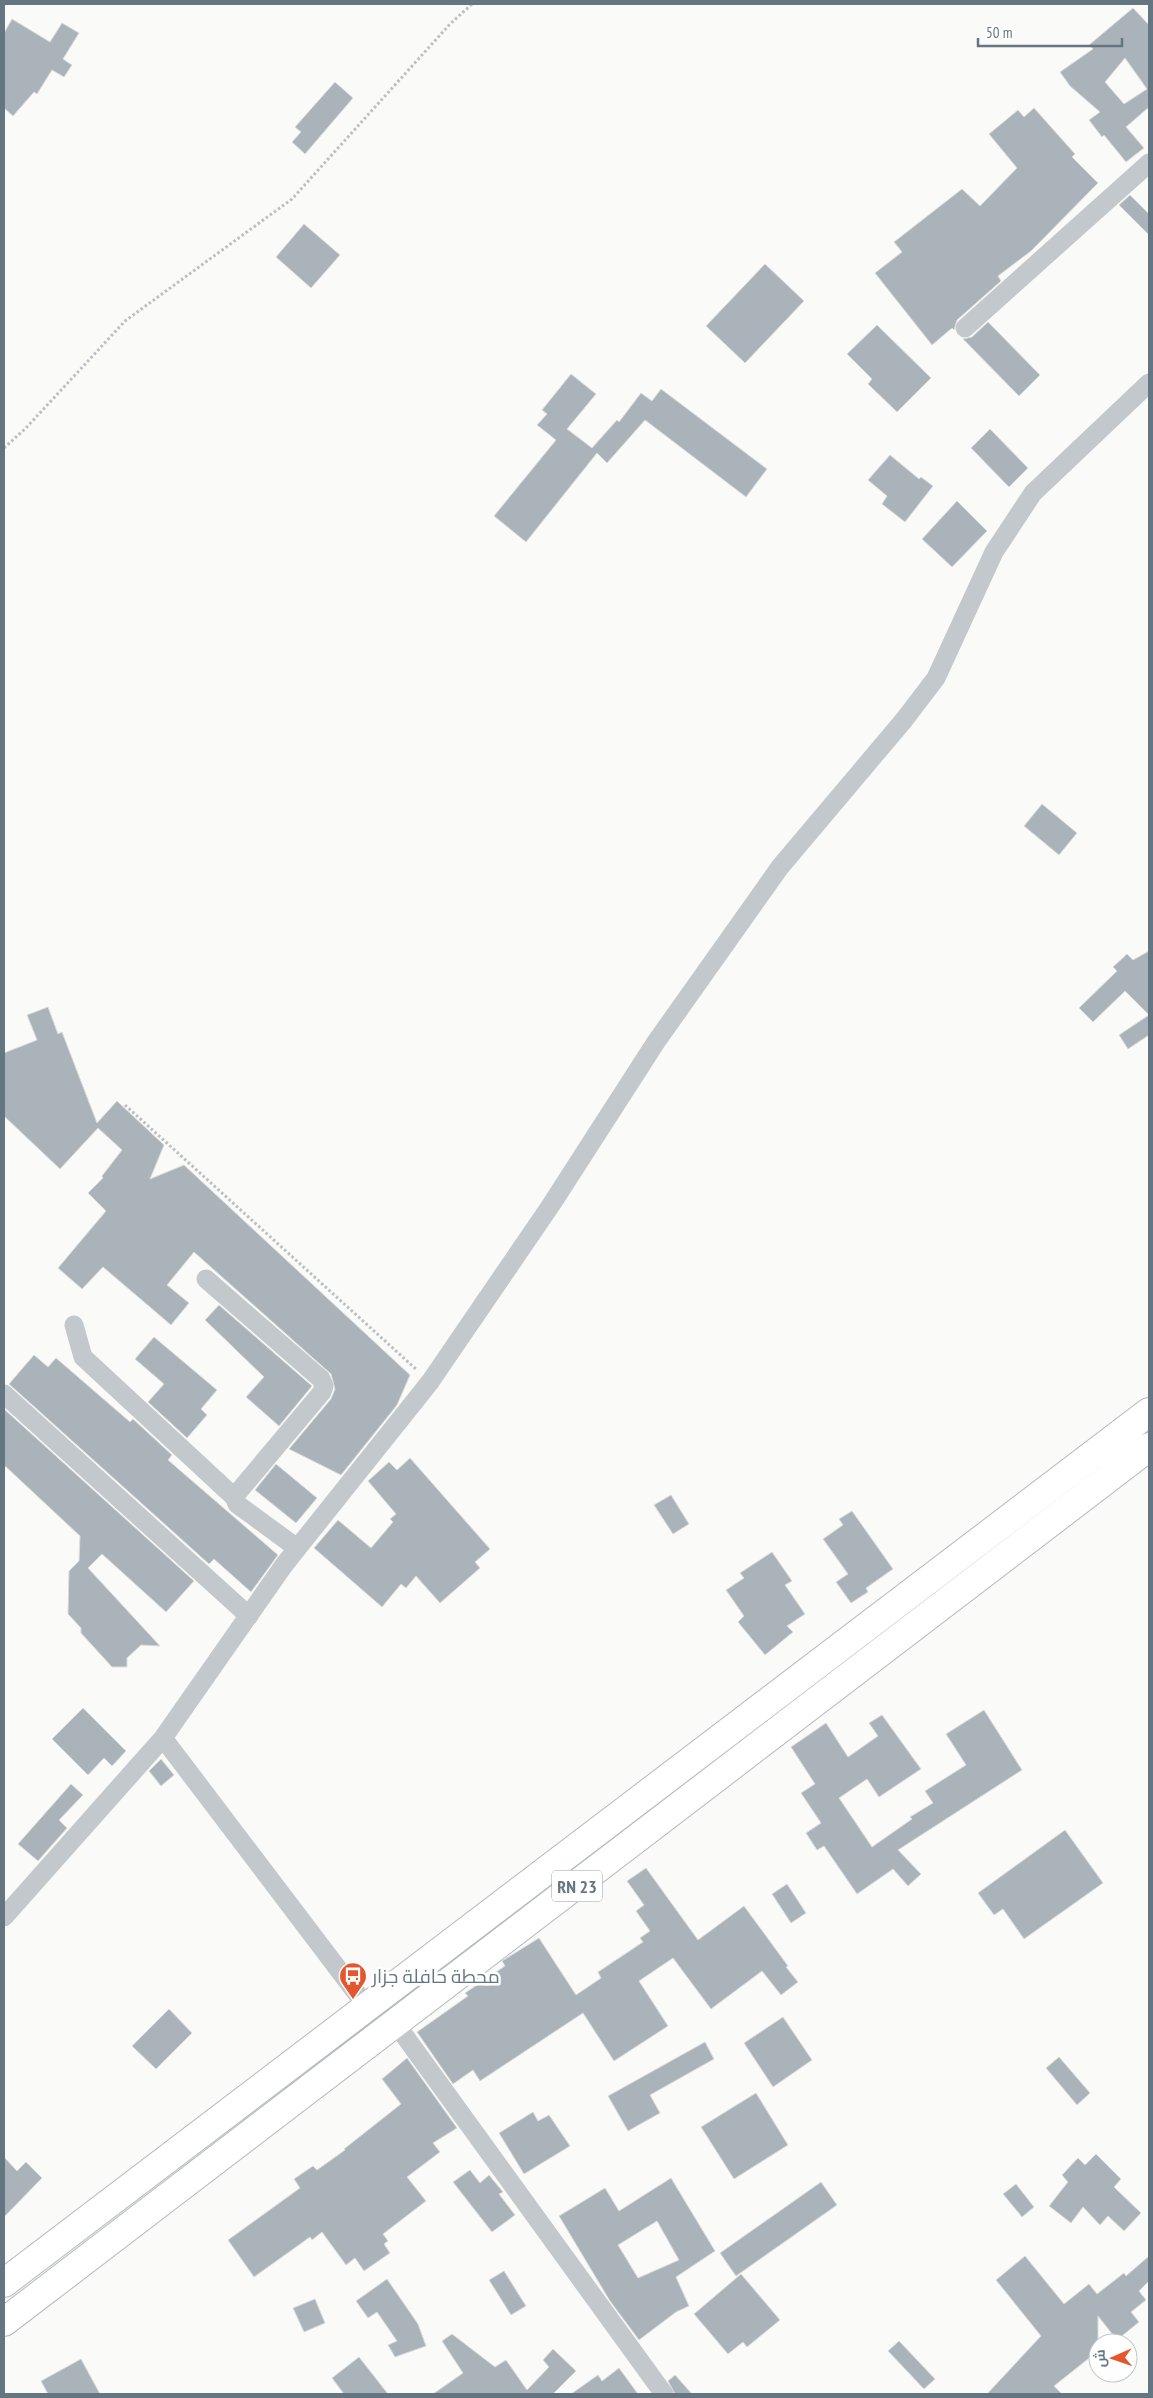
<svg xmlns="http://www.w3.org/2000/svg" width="1153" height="2398" font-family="'PT Sans Narrow',Cairo,sans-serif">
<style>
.building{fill:#aab3b9;stroke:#dcdcda;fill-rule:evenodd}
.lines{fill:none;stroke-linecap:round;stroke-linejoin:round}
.trunk-casing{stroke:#b4b9bd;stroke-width:30}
.path{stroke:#bbbfc2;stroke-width:3;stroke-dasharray:2.5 2.5;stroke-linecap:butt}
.minor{stroke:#c3c8cc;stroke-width:19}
.trunk{stroke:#fff;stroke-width:28}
.labels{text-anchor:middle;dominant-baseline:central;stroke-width:5;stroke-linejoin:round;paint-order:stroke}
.shield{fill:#fff;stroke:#939fa8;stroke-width:1}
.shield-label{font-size:18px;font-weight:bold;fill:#657683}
.poi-label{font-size:19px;fill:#657683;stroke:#fff;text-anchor:start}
</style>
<rect width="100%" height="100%" fill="#fafaf8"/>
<path class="building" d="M1133 8 1149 25V107L1126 127 1144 148 1126 162 1104 135 1102 137 1089 120 1100 112 1070 86 1060 72 1093 49 1089 45ZM1125 58 1147 89 1124 104 1105 82Z
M12 19 50 42 62 23 79 33 63 59 72 65 64 77 52 70 37 94 34 92 13 116 4 108V33Z
M335 82 353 98 305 154 292 142 301 132 295 127Z
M1034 108 1075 154 1072 157 1098 183 1031 251 998 276 1001 281 957 320 954 330 952 328 932 345 875 273 902 252 894 242 962 189 980 206 1017 168 989 134 1018 110 1024 117Z
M1130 195 1149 214V235L1119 205Z
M304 224 340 255 311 288 276 257Z
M765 264 804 301 745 363 706 326Z
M988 322 1040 375 1019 396 963 339 972 337Z
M877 325 931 378 897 412 868 384 872 379 847 354Z
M571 374 596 394 567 429 592 448 617 420 619 422 641 393 652 401 661 389 767 469 746 497 645 420 607 463 597 453 526 542 494 516 556 440 537 425 547 414 542 410Z
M990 429 1028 468 1009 487 971 448Z
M890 455 919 479 921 477 933 486 905 522 882 504 887 496 868 480Z
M957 501 987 531 952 567 922 539Z
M1042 804 1077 833 1059 855 1024 826Z
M1149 951V1015L1125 991 1093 1022 1079 1008 1117 971 1113 967 1127 954 1133 960Z
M48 1007 58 1034 62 1032 97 1123 117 1101 164 1145 150 1179 184 1165 410 1375 397 1405 341 1475 289 1449 331 1399 335 1389 331 1374 194 1252 167 1285 189 1303 171 1325 103 1267 82 1289 58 1268 106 1211 88 1193 103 1178 102 1176 122 1150 98 1128 60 1169 4 1116V1053L37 1040 27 1015Z
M1149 1015V1035L1128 1049 1119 1035Z
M219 1305 312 1386 279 1426 246 1397 264 1377 205 1320Z
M154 1337 217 1390 201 1409 207 1415 187 1438 148 1402 164 1384 135 1359Z
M34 1355 48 1367 56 1358 130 1422 133 1419 172 1455 168 1460 278 1555 251 1592 214 1559 209 1564 9 1384Z
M4 1409 194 1581 166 1612 102 1554 88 1568 160 1646 141 1645 127 1658V1667H112L81 1633V1628L68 1614 69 1571 79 1561 80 1536 4 1465Z
M410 1458 490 1549 475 1562 480 1568 440 1603 416 1576 406 1588 401 1584 382 1607 314 1548 338 1520 371 1548 393 1522 390 1519 396 1514 368 1481 389 1462 397 1470Z
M276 1464 317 1498 296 1523 255 1490Z
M671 1495 689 1524 673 1534 654 1505Z
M852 1511 893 1569 866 1588 868 1592 851 1603 836 1582 848 1574 823 1539 843 1525 839 1519Z
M772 1552 792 1581 785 1585 805 1614 787 1626 793 1632 765 1655 738 1622 744 1616 726 1590 744 1578 740 1573Z
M83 1708 126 1751 112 1766 104 1758 88 1775 52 1739Z
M984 1710 1022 1770 898 1850 921 1874 908 1886 893 1869 857 1894 824 1846 817 1850 806 1833 821 1823 801 1793 815 1784 791 1747 826 1723 848 1757 878 1736 869 1723 882 1715 921 1769 879 1797 867 1779 839 1798 872 1847 912 1819 910 1817 933 1803 925 1791 966 1765 946 1734Z
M161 1759 174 1775 161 1786 149 1771Z
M71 1784 83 1795 59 1820 67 1828 38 1861 18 1844Z
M1065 1830 1103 1883 1024 1939 1003 1909 994 1915 978 1893Z
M646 1868 698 1940 744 1906 788 1966 786 1967 798 1982 781 1995 762 1971 711 2009 673 1958 639 1981 668 2026 614 2061 583 2013 480 2081 473 2070 453 2084 417 2032 468 1996 465 1993 505 1966 502 1961 539 1938 576 1995 601 1978 598 1972 643 1942 640 1938 650 1931 636 1911 644 1905 627 1881Z
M787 1884 806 1913 791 1923 772 1894Z
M169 2009 192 2033 156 2069 132 2046Z
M783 2017 812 2060 773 2087 744 2043Z
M705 2042 714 2059 650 2095 660 2113 628 2131 608 2096Z
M1059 2057 1090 2093 1077 2105 1046 2068Z
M407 2058 457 2128 433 2143 440 2152 407 2177 426 2201 383 2234 388 2241 384 2244 390 2253 364 2271 355 2258 346 2265 322 2232 312 2240 310 2237 254 2277 228 2240 300 2188 294 2179 313 2166 317 2170 345 2150 344 2149 401 2104 382 2079Z
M756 2093 788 2145 734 2179 701 2127Z
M533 2112 538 2121 549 2115 570 2146 524 2174 499 2133Z
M1096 2154 1121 2179 1114 2187 1141 2213 1124 2231 1108 2216 1100 2225 1083 2207 1071 2223 1049 2206 1068 2182 1062 2175 1078 2158 1085 2165Z
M4 2157 17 2171 26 2162 42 2178 4 2217Z
M470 2170 480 2183 489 2175 503 2192 499 2194 515 2215 492 2232 453 2182Z
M671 2178 715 2251 676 2277 689 2306 676 2312 639 2340 610 2301 559 2216 605 2188 619 2211ZM657 2221 679 2260 638 2278 618 2245Z
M821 2182 837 2205 736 2276 720 2253Z
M1016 2184 1034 2207 1022 2217 1003 2194Z
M1025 2256 1064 2304 1089 2284 1097 2294 1124 2273 1126 2276 1149 2256V2281L1139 2291 1146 2300 1131 2312 1139 2322 1117 2340 1098 2316V2351L1054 2386 1062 2394H987L1041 2336 996 2280Z
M504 2271 526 2306 511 2315 489 2280Z
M741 2274 780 2320 747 2347 743 2342 728 2354 694 2314Z
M387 2279 418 2324 426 2346 395 2357 388 2345 397 2341 377 2312 368 2318 356 2301Z
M315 2299 325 2323 304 2332 293 2308Z
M452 2334 495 2367 506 2360 527 2390 549 2367 543 2360 553 2349 576 2371 553 2394H433L463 2373 442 2341Z
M899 2341 935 2379 924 2389 888 2351Z
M359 2357 388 2394H344L332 2378Z
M81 2359 100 2394H48L41 2381Z
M619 2368 638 2394H571L598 2375 602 2381Z
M675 2375 692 2394H675L668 2381Z"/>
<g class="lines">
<g class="trunk-casing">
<path id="trunk" d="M4 2283 1149 1412
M4 2322 1149 1447"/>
</g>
<path class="path" d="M4 448 26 428 125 321 292 199 450 24 472 4
M125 1105 417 1370"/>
<path class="minor" d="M965 328 1149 163
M206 1279 321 1379 324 1386 322 1392 234 1497 237 1504 297 1548
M74 1325 83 1357 234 1497
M4 1394 249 1616
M163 1738 367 2007
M4 1917 163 1738 284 1565 430 1382 551 1205 656 1042 780 867 904 720 936 678 994 552 1033 493 1149 383
M396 2024 664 2394"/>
<use href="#trunk" class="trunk"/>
</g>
<defs>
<g id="bus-pin" transform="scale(1.4375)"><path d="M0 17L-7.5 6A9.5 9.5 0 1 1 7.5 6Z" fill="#e4572e" stroke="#fff"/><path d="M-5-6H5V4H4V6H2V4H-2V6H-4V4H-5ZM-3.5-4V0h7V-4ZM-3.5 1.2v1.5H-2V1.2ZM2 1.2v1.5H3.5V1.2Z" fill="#fff"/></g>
</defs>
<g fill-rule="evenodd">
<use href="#bus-pin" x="353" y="1976"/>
</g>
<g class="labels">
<rect class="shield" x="552" y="1870.5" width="50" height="31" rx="4"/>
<g class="shield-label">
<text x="577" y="1886">RN 23</text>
</g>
<g class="poi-label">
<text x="372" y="1976">محطة حافلة جزار</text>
</g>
</g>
<rect width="1153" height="2398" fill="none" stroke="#657683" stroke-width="10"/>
<g transform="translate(1113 2358) rotate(268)"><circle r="24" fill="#ffffff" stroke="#c1c8cd"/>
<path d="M0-4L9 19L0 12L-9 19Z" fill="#e4572e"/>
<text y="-8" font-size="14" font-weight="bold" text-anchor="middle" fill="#657683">ش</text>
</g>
<path d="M978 38v8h144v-8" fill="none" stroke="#657683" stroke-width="2.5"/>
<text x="986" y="38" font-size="15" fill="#657683" stroke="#ffffff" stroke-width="4" paint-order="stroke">50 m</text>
</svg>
